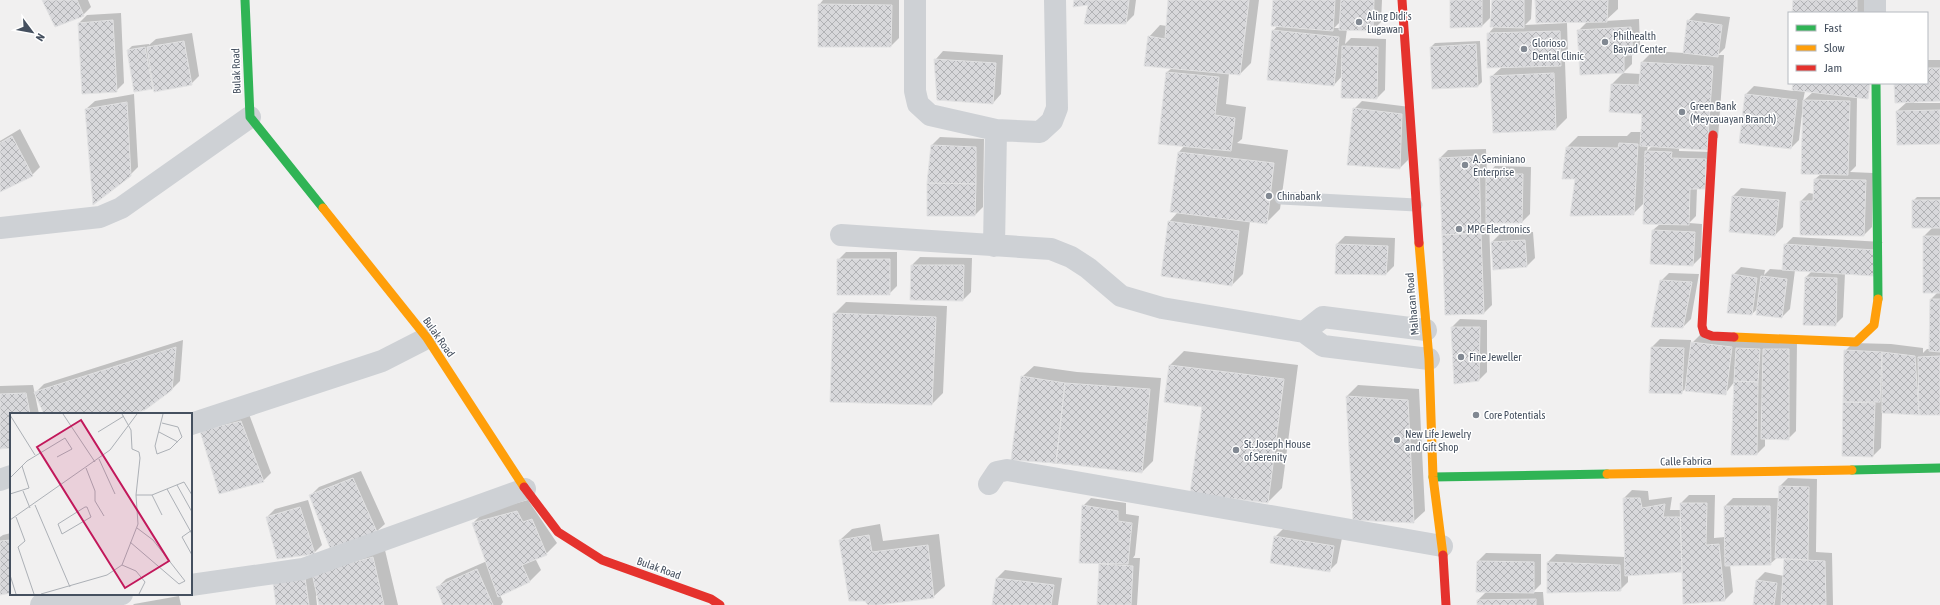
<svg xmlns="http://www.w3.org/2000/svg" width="1940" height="605" font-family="'Asap Condensed',sans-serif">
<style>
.shadow{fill:#0003;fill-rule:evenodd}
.building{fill:url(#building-cross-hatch);stroke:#e2e2e3}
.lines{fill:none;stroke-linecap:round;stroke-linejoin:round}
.lane{stroke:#ced1d5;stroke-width:13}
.street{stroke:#ced1d5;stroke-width:22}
.fast{stroke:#30b455;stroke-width:9}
.slow{stroke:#ff9f0a;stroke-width:9}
.jam{stroke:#e5322d;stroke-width:9}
.poi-dot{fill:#818892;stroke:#fff;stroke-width:1.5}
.labels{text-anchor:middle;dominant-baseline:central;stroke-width:3;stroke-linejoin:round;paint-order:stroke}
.poi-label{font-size:11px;fill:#45505f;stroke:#fff;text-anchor:start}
.street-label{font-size:11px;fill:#45505f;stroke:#fff}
.inset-road{fill:none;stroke:#acb0b6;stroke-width:1}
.view{fill:#c2185b;fill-opacity:0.15;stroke:#c2185b;stroke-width:2}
.inset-edge{fill:none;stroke:#45505f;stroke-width:2}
</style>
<defs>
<pattern id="building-cross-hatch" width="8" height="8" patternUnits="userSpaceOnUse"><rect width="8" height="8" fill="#d8d8db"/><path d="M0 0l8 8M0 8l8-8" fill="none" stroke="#b1b2b5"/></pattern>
</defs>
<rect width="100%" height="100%" fill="#f1f0f0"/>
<path class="shadow" d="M43 0H88L91 7 83 15Z
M823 0H899V38L891 46 819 5Z
M1075 0H1136L1134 15 1126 23 1090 4Z
M1169 0H1259L1251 63 1240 74 1229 73 1226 104 1246 107 1242 139 1237 143 1288 150 1280 209 1266 223 1250 221 1243 274 1232 285 1169 222 1178 212 1171 211 1179 152 1185 145 1167 72 1172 68 1149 37 1160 25 1167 26Z
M1274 0H1382L1381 22 1373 30 1347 29 1345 44 1351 38 1386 39 1385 90 1377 98 1342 76 1334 85 1273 31 1278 25ZM1340 22V28H1334Z
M1451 0H1490V18L1482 26Z
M1493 0H1532L1531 19 1525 25 1567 23 1568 57 1563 62H1565L1567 118 1556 129 1491 77 1502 67 1488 34 1495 26Z
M1536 0H1618V9L1605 21 1639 19 1640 46 1632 54V64L1624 72 1581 74 1578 31 1588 21Z
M1794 0H1865V13H1793Z
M121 13 124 83 116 91 79 23 87 15Z
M1696 13 1730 17 1725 48 1718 55H1724L1718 138 1679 148V151L1713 152 1697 188 1696 216 1689 223 1702 224 1701 257 1693 265 1653 230 1660 224 1645 202 1633 214 1576 179 1567 147 1578 136H1627L1631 132H1642L1644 114 1612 84 1623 73 1641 74 1642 62 1653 51 1684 53 1688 21ZM1648 145 1652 146 1647 151Z
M192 33 199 76 191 84 154 86 152 88 128 50 132 46 149 44V45L156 39Z
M1480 41 1482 82 1478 86 1431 47 1435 43Z
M943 51 1003 55 1001 94 993 103 936 59Z
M1927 60H1940V100L1914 101V103H1940V143L1897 111 1907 102 1895 83H1927Z
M1794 83 1857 97 1856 166 1850 172 1873 173 1872 227 1864 235 1801 201 1809 193 1814 194 1815 179 1821 174 1804 113H1802L1799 140 1791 148 1746 94 1754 86 1793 91ZM1805 91 1813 92 1803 101Z
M134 94 138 167 130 175 86 109 95 101Z
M1362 101 1410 107 1408 160 1400 168 1354 109Z
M20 129 40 167 32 175 0 191V141Z
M940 137 984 139 983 207 975 215H928L932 145Z
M1486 149 1487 175 1495 166 1531 167 1530 214 1522 222H1489L1492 305 1484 313 1440 158 1448 150Z
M1741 188 1786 192 1783 227 1775 235 1733 196Z
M1917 197H1940V414L1882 412 1881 448 1873 456 1843 455 1845 351 1853 343 1891 344 1923 348V353L1927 349H1930L1931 299 1938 292H1924V236L1933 227 1913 201Z
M1533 232 1535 258 1527 266 1492 242 1500 234Z
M1345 236 1395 238 1394 266 1386 274 1337 244Z
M1793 237 1883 242 1845 273 1843 317 1835 325 1806 277 1812 271 1795 270 1790 309 1782 317 1758 308 1752 314 1733 275 1741 267 1765 270 1764 275 1770 269 1783 270 1785 245Z
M846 252H897V286L889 294 838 260Z
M920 257 972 258 971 292 963 300 911 299 912 265Z
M1669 273 1699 274 1691 319 1683 327 1661 281Z
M846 302 947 306 943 393 932 404 834 314Z
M1460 319 1487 320V372L1479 380 1452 327Z
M1700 335 1797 341 1796 431 1788 439 1765 438V446L1757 454 1735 381 1725 394 1685 389 1681 393 1652 347 1660 339 1691 340V344Z
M183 340 180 381 172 389 127 414H45L36 392 44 384Z
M1184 351 1298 365 1282 488 1268 502 1203 406 1170 365Z
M1034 366 1077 372 1161 378 1153 461 1142 472 1012 459 1022 377Z
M33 385 39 414H11V447L0 448V386Z
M1358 385 1419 389 1425 511 1413 522 1347 396Z
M249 414 271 473 263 481 201 432Z
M361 471 385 524 377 531 311 495 319 487Z
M1788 478 1817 479 1816 552 1832 553 1833 605H1754L1757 580 1765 572 1784 576 1785 557H1778L1770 564 1730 565 1733 592 1725 600 1684 603 1683 571 1628 574V582L1620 590 1548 592V562L1556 554 1625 557 1624 498 1632 490 1648 491 1649 500 1672 497 1670 510H1681V503L1689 495H1715L1714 538 1725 537V506L1733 498H1779L1780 486Z
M1091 498 1126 503V514L1139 516 1135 555 1133 558H1140L1137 605H1097L1100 563 1083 506Z
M308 500 322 545 314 553 267 517 275 509Z
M528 500 557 543 546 554 535 558 541 570 530 581 500 595 503 602 501 605H444L438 587 446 579 487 561 473 523 484 512Z
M880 524 883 541 939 534 945 586 933 597 869 605 840 540 852 529Z
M1283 529 1342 538 1337 563 1329 571 1275 537Z
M11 533V592L0 586V537L3 535Z
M384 546 398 605H320L318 595 316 596 317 605H277L274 583Z
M1486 553 1541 554V584L1533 592H1543L1544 605H1478V600L1487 591 1478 561Z
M1005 570 1062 578 1058 605H993L997 578Z
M179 596 181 605H133L134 604Z"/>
<path class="building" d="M42 0H77L84 16 55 27Z
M1074 0H1129L1126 24H1084L1088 5 1073 7Z
M1168 0H1249L1240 75 1144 66 1148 36 1165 39Z
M1273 0H1335L1333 31 1271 26Z
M1341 0H1374L1373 31 1339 30Z
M1450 0H1482V27L1450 28Z
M1492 0H1524V28L1490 27Z
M1535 0H1608L1607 22 1536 23Z
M1793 0H1857V13H1792Z
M818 4 892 5 891 47H818Z
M113 20 117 92 82 94 78 23Z
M1687 20 1722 25 1718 57 1683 53Z
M1631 27 1633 55H1624V73L1580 75 1577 30Z
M1272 30 1339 37 1334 86 1267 80Z
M1560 31 1561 66 1487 68V33Z
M184 41 192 85 154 92 147 47Z
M1476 44 1478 87 1432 89 1430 47Z
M1342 46 1378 47 1377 99 1341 98Z
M145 47 153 89 134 92 127 50Z
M934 59 996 63 993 104 937 100Z
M1641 62 1713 66 1707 150 1640 146 1642 114 1609 112 1611 84 1639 85Z
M1927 68H1940V101L1895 103 1894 83H1927Z
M1166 72 1219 77 1215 115 1235 118 1231 151 1158 144Z
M1554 73 1556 130 1493 133 1490 76Z
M1793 83H1870L1868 99 1792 90Z
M1745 94 1797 100 1791 149 1739 143Z
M1803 100 1850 101 1848 175 1801 174Z
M127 102 131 176 93 205 85 109Z
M1353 108 1402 114 1400 169 1347 165Z
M1940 110V144L1897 145 1896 111Z
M12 136 33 176 0 192V143Z
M1619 143 1638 144 1634 215 1570 216 1575 179H1562L1566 147 1618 148Z
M931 145 976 147V184L927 183Z
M1645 151 1672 152 1671 158 1706 159 1705 189H1690L1689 225 1643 224Z
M1178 152 1274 163 1267 224 1170 212Z
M1479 156 1481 233 1442 235 1439 158Z
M1486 174H1523L1522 223H1486Z
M1814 179 1866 180 1864 236 1800 235V201H1813Z
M927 183 976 184 975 216H927Z
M1732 196 1779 200 1775 236 1729 232Z
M1912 200H1940V228H1912Z
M1168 221 1239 231 1232 286 1161 276Z
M1652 230 1695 232 1693 266 1650 264Z
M1481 233 1484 314 1445 315 1442 235Z
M1923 236H1940V293H1923Z
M1525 240 1527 267 1493 270 1491 242Z
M1336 244 1388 246 1386 275 1335 274Z
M1784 244 1875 250 1874 276 1782 270Z
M837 259H890V295H837Z
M911 265H964L963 301 910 300Z
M1732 274 1757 278 1752 315 1727 313Z
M1761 276 1787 279 1782 318 1756 315Z
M1805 277 1837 278 1836 326 1803 325Z
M1660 280 1692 282 1683 328 1651 327Z
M1930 299H1940V352L1929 351Z
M833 313 936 317 932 405 830 402Z
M1451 327H1480L1479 381 1454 384Z
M1691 342 1732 347 1726 395 1685 391Z
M176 347 172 390 145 410 131 414H44L34 392Z
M1651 347 1684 348 1682 394 1649 393Z
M1736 348 1760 349 1758 382 1734 381Z
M1763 349H1789V440L1761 439Z
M1844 350 1882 352 1880 402H1843Z
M1882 352 1915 356 1919 415 1882 413Z
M1940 356V415H1919L1918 357Z
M1169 365 1284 379 1268 503 1190 493 1202 407 1164 402Z
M1021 376 1065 383 1056 463 1011 460Z
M1734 381 1758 382 1757 455H1731Z
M1065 383 1150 389 1142 473 1056 463Z
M26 393 30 414H11V448L0 449V394Z
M1346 396 1408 400 1414 523 1353 520Z
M1843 402 1875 403 1873 457 1842 456Z
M241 421 264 482 219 494 200 431Z
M353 478 377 532 330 548 309 495Z
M1779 486 1809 487 1808 560 1775 558Z
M1623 498H1640L1642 508 1665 504 1663 517H1680L1682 572 1625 576Z
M1680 503H1707L1706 545 1719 544 1725 601 1683 604Z
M1082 505 1118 511V521L1132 523 1128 564 1079 563Z
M1724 506H1770L1771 565 1725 566Z
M300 507 315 554 277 559 266 517Z
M517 511 523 522 532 519 547 555 522 565 530 582 498 597 472 523Z
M869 535 872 552 928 545 934 598 878 605H868L865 601H849L839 540Z
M1274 536 1334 546 1330 572 1270 563Z
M11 540V593L0 595V541Z
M373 557 384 605H319L312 573Z
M1784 559 1825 561 1826 605H1781Z
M1477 561 1534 562V593L1476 592Z
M1547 562 1620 565 1621 591 1547 593Z
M1099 564 1133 566 1131 605H1097Z
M477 569 493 605H443L436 587Z
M305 578 309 605H276L273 583Z
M996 578 1054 585 1051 605H992Z
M1756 580 1777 583 1774 605H1753Z
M1536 599V605H1477V600Z"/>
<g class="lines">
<path class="lane" d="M1281 198 1416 205"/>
<path class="street" d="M915 0V91L918 104 930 115 996 130 1040 132 1052 121 1057 108 1055 0
M1875 0V13
M0 228 100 217 121 208 250 117
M841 235 1051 249 1071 257 1088 268 1121 296 1162 308 1304 332 1323 346 1429 359
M994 246 996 130
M1304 332 1323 317 1426 330
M191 424 382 361 427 338
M0 480 11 476
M989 484 997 472 1007 470 1442 546
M191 585 303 569 525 489
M41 605 122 594"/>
<path class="fast" d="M245 0 250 117 323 208
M1876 83 1878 299
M1852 470 1940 468
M1433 477 1607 474"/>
<path class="slow" d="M323 208 427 338 524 487
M1419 243 1429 359 1433 477 1443 555
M1734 337 1856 342 1874 325 1878 299
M1607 474 1852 470"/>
<path class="jam" d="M1402 0 1419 243
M1713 135 1702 326 1704 333 1712 336 1734 337
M524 487 558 532 602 560 711 599 720 605
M1443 555 1446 605"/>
</g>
<g class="poi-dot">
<circle cx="1359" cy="22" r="4"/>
<circle cx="1605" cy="42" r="4"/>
<circle cx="1524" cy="49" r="4"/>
<circle cx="1682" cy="112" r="4"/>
<circle cx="1465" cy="165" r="4"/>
<circle cx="1269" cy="196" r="4"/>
<circle cx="1459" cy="229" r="4"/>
<circle cx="1461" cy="357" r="4"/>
<circle cx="1476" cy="415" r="4"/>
<circle cx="1397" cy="440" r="4"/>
<circle cx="1236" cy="450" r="4"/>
</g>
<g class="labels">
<g class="poi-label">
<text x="1367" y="16">Aling Didi's<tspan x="1367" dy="13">Lugawan</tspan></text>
<text x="1613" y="36">Philhealth<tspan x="1613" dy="13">Bayad Center</tspan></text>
<text x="1532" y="43">Glorioso<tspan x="1532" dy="13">Dental Clinic</tspan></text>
<text x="1690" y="106">Green Bank<tspan x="1690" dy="13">(Meycauayan Branch)</tspan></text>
<text x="1473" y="159">A. Seminiano<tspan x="1473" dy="13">Enterprise</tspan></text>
<text x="1277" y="196">Chinabank</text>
<text x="1467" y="229">MPC Electronics</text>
<text x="1469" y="357">Fine Jeweller</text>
<text x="1484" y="415">Core Potentials</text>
<text x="1405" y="434">New Life Jewelry<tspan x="1405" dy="13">and Gift Shop</tspan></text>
<text x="1244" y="444">St. Joseph House<tspan x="1244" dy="13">of Serenity</tspan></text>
</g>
<g class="street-label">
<text transform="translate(236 71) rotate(-92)">Bulak Road</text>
<text transform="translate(1412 304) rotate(-95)">Malhacan Road</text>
<text transform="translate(439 337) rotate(55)">Bulak Road</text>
<text transform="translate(1686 461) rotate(-1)">Calle Fabrica</text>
<text transform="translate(659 568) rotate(20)">Bulak Road</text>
</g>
</g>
<g transform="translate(10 413)">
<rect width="182" height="182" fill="#f1f0f0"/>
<path class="inset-road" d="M53 1 85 49M0 2 25 42M152 10 168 14 172 24 160 36 147 41 145 33 153 1M88 19 114 3M149 19 168 29M89 46 105 81M76 55 85 78V88L94 103M0 65 17 48 55 25 62 36 47 44M167 72 182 99M157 76 182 121M13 78 20 95M0 81 19 75 12 53M126 82H142L174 69 182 82M142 82 152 102M25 92 60 174M75 94H77L81 104 52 121 48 111ZM6 104 15 128 8 134 24 181M0 107 100 37 127 1M182 117 172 124 182 142M120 129 169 171 175 168 143 127 127 115M112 152 126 158 135 169 129 181M0 162 6 181M31 181 97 162 112 152 128 111 126 82 130 45 129 39 122 36 121 17 112 1"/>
<path class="view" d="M71 7 159 148 115 175 27 34Z"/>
<rect width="182" height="182" class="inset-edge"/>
</g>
<rect x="1788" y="12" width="140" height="72" fill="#ffffff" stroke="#b5b9bf"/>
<rect x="1796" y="25" width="20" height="6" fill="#30b455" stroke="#b5b9bf"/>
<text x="1824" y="32" font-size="12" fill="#45505f">Fast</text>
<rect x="1796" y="45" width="20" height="6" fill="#ff9f0a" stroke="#b5b9bf"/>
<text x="1824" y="52" font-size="12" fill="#45505f">Slow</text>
<rect x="1796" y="65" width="20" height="6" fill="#e5322d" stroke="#b5b9bf"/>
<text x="1824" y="72" font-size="12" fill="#45505f">Jam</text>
<g transform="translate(32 32) rotate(122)" stroke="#ffffff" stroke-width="3" paint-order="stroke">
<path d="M0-3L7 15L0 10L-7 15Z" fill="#45505f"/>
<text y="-6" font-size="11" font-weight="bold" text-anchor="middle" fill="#45505f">N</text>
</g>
</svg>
